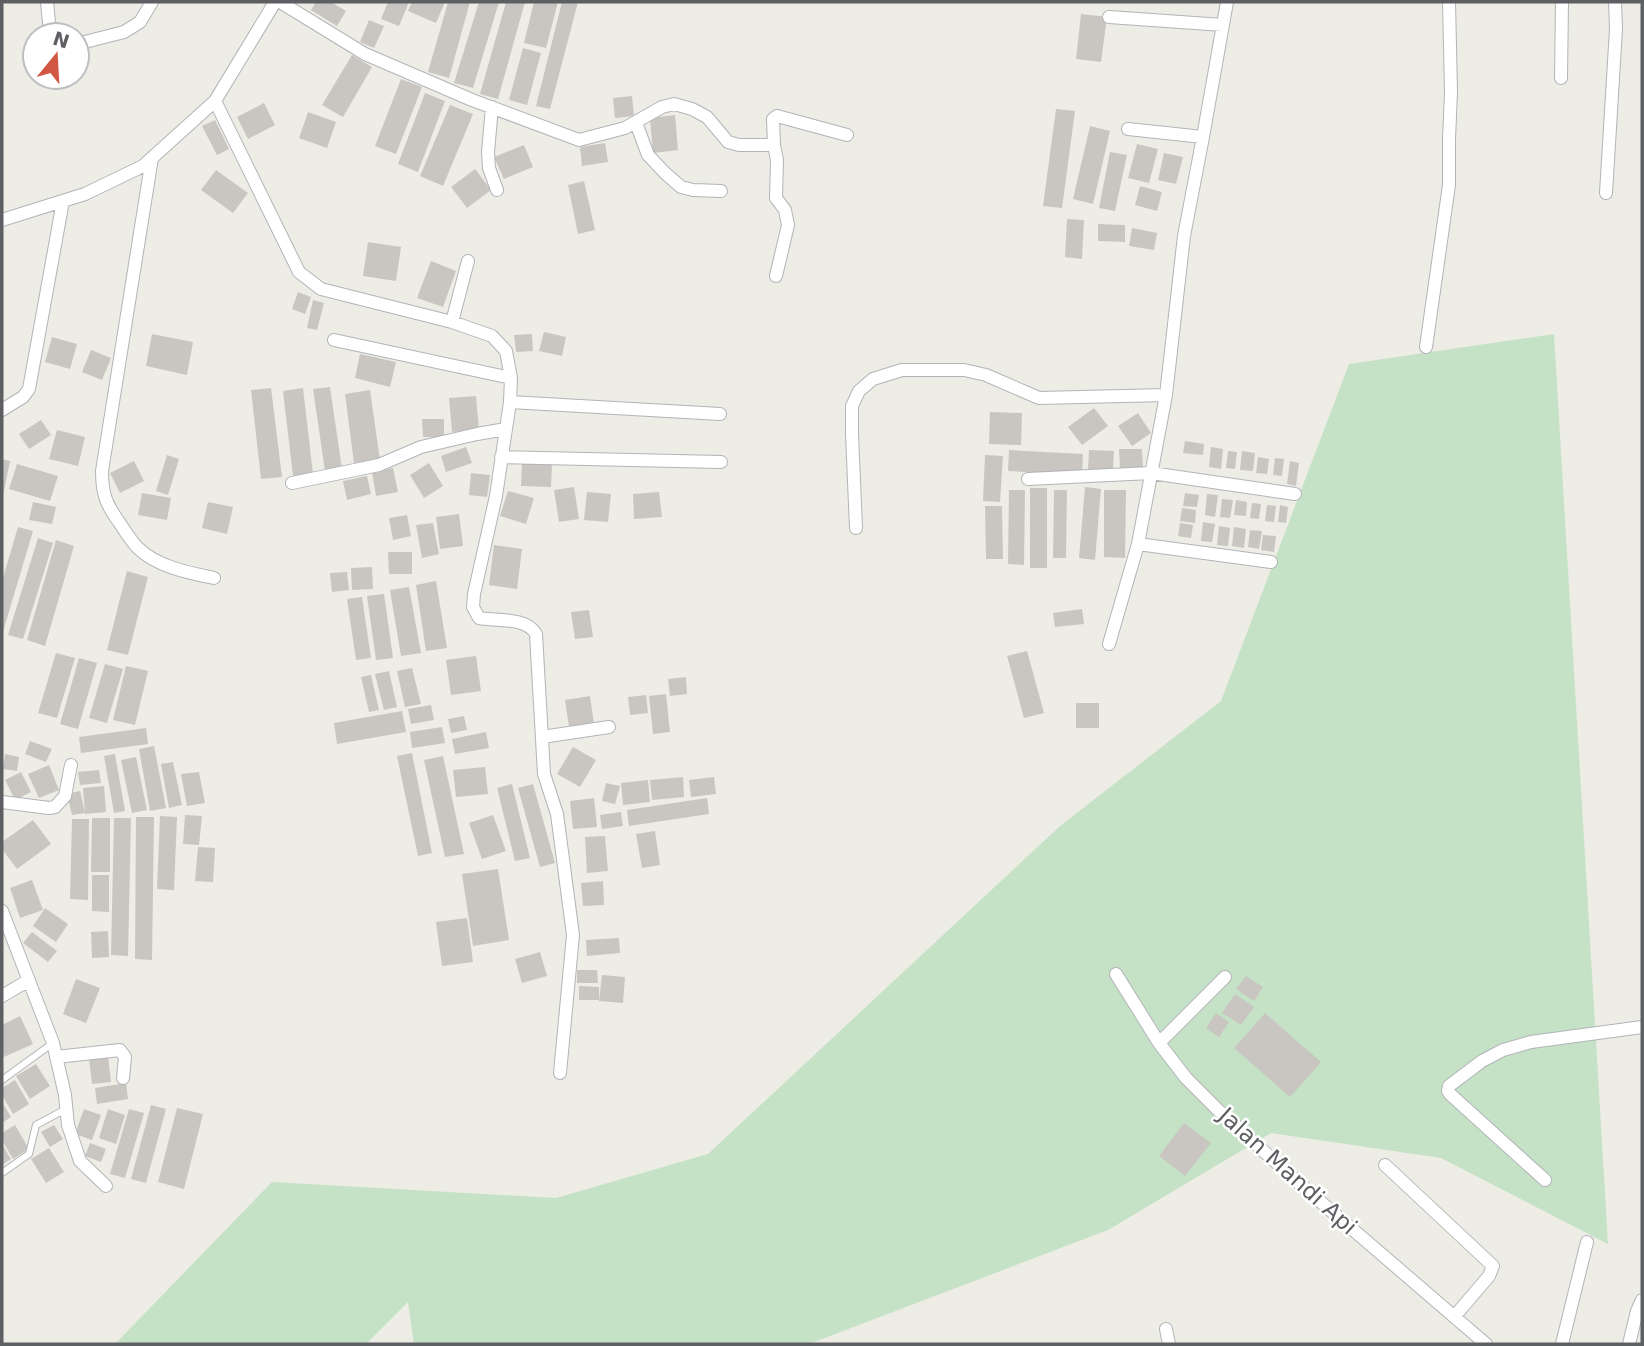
<svg xmlns="http://www.w3.org/2000/svg" width="1644" height="1346" font-family="'DejaVu Sans',sans-serif">
<style>
.green{fill:#c5e2c6}
.building{fill:#c9c6c2}
.lines{fill:none;stroke-linecap:round;stroke-linejoin:round}
.service-casing{stroke:#b2b4b8;stroke-width:8}
.minor-casing{stroke:#b2b4b8;stroke-width:14}
.service{stroke:#fff;stroke-width:6}
.minor{stroke:#fff;stroke-width:12}
.labels{text-anchor:middle;dominant-baseline:central;stroke-width:5;stroke-linejoin:round;paint-order:stroke}
.street-label{font-size:23px;fill:#5d5f63;stroke:#fff}
</style>
<rect width="100%" height="100%" fill="#edece5"/>
<path class="green" d="M1554 334 1608 1244 1441 1158 1271 1133 1108 1230 809 1344H414L408 1302 366 1344H115L272 1182 556 1198 708 1154 1060 826 1221 701 1349 364Z"/>
<path class="building" d="M316 2H331L346 11 337 26 311 10Z
M388 2H409L399 26 381 19Z
M412 2H445L436 23 408 11Z
M448 2H470L449 78 428 72Z
M479 2H499L473 88 454 83Z
M506 2H525L498 99 480 94Z
M534 2H558L546 48 524 43Z
M562 2H578L550 109 536 106Z
M1081 14 1107 17 1101 62 1076 59Z
M369 20 384 26 374 48 360 42Z
M523 48 541 53 527 105 509 100Z
M352 55 372 67 343 117 322 105Z
M401 79 422 87 396 154 375 146Z
M425 93 445 101 418 172 398 164Z
M632 96 634 116 615 118 613 98Z
M264 103 275 125 248 139 237 117Z
M450 105 473 114 443 186 420 176Z
M1056 109 1075 111 1062 208 1043 206Z
M308 112 336 122 327 148 299 138Z
M675 115 678 150 653 153 650 118Z
M215 120 229 149 217 155 202 126Z
M1090 126 1110 131 1093 204 1073 199Z
M605 143 608 162 582 166 580 147Z
M1137 144 1158 149 1149 183 1128 178Z
M524 145 533 167 504 179 494 157Z
M1110 152 1127 155 1115 211 1099 208Z
M1164 153 1183 157 1176 184 1158 180Z
M475 169 491 190 467 208 451 187Z
M216 170 248 193 233 213 201 190Z
M584 181 595 230 578 234 568 185Z
M1140 186 1162 192 1157 211 1135 205Z
M1067 219 1084 220 1082 259 1065 257Z
M1098 224 1125 225V242L1098 241Z
M1132 228 1157 233 1154 250 1129 246Z
M368 242 401 247 396 281 363 276Z
M431 261 456 271 443 307 417 298Z
M298 292 311 297 305 314 292 309Z
M313 300 324 303 317 330 307 328Z
M544 332 566 337 562 356 539 351Z
M152 334 193 342 187 375 146 366Z
M532 334 533 351 516 352 514 335Z
M52 337 77 344 70 369 45 362Z
M91 350 111 358 102 380 82 372Z
M360 354 396 362 390 387 355 378Z
M330 387 342 469 325 471 313 389Z
M271 388 282 477 261 479 251 390Z
M303 388 313 474 293 476 283 391Z
M370 390 380 460 354 463 345 394Z
M476 396 479 429 452 432 449 398Z
M1094 408 1108 426 1082 445 1068 427Z
M990 412 1022 413 1021 445 989 444Z
M1138 413 1151 433 1132 446 1118 426Z
M422 419H444V437H423Z
M41 420 51 435 29 449 19 434Z
M57 430 85 437 78 466 49 459Z
M1185 441 1204 444 1203 455 1183 453Z
M466 447 472 463 446 472 441 456Z
M1211 447 1223 449 1221 469 1209 467Z
M1119 449H1142L1143 468H1120Z
M1009 450 1083 454 1082 475 1008 471Z
M1089 450 1114 451 1113 471 1088 470Z
M1228 451 1237 452 1235 469 1226 468Z
M1242 451 1255 453 1253 471 1240 470Z
M167 455 179 459 168 495 156 491Z
M985 455 1003 456 1000 502 983 501Z
M1258 457 1269 459 1267 474 1256 473Z
M1275 458 1284 459 1282 476 1273 475Z
M2 459 10 461 3 496H2Z
M134 461 144 481 120 493 110 473Z
M1290 461 1299 463 1296 486 1287 484Z
M429 463 443 486 424 498 410 475Z
M17 464 58 476 50 501 9 489Z
M522 464H552L551 487 521 486Z
M393 468 398 492 376 496 372 472Z
M471 473 490 475 487 497 469 495Z
M367 476 371 494 347 500 343 481Z
M574 487 579 519 559 522 554 490Z
M1085 487 1101 489 1095 560 1079 558Z
M1030 488H1047V568H1030Z
M1009 490H1025L1024 565 1008 564Z
M1054 490H1067L1066 558H1053Z
M1104 490H1126L1125 558 1104 557Z
M508 491 534 498 526 524 500 516Z
M587 492 611 494 608 522 584 520Z
M659 492 662 517 634 519 633 494Z
M142 493 171 498 167 520 138 515Z
M1185 493 1199 495 1197 507 1183 506Z
M1207 494 1218 495 1215 517 1205 515Z
M1222 499 1233 500 1230 518 1220 517Z
M1236 500 1247 502 1246 516 1234 515Z
M33 502 56 507 52 524 29 520Z
M208 502 233 507 227 534 202 528Z
M1252 503 1261 504 1259 519 1250 518Z
M1267 505 1276 506 1274 522 1265 521Z
M1280 505 1288 507 1286 523 1278 522Z
M985 506H1002L1003 559H986Z
M1182 508 1196 510 1195 523 1180 521Z
M459 514 463 546 440 549 436 517Z
M407 515 411 536 393 540 389 518Z
M1203 522 1215 524 1212 542 1201 541Z
M433 523 439 554 422 558 416 525Z
M1180 523 1193 525 1191 538 1178 536Z
M1219 526 1230 528 1228 546 1217 545Z
M18 527 33 531 2 635V581Z
M1234 527 1246 529 1244 548 1232 546Z
M1250 530 1262 531 1259 549 1248 547Z
M1263 535 1276 536 1274 552 1261 550Z
M38 538 53 543 23 639 8 635Z
M56 540 74 546 45 646 27 640Z
M494 545 522 549 517 589 489 585Z
M388 552H412V574H389Z
M372 567 373 589 352 590 351 568Z
M127 571 148 577 128 655 107 650Z
M347 572 349 590 332 592 330 573Z
M436 581 447 648 426 651 416 585Z
M409 587 421 653 401 656 390 590Z
M384 594 393 658 376 660 367 596Z
M362 597 371 658 356 660 347 599Z
M1082 609 1084 624 1055 627 1053 613Z
M589 610 593 637 575 639 571 612Z
M1027 651 1044 713 1024 718 1007 656Z
M56 653 75 658 57 718 38 713Z
M476 656 481 691 451 695 446 660Z
M79 658 97 663 78 729 60 724Z
M105 664 123 669 107 723 89 718Z
M126 666 148 671 135 725 113 720Z
M412 668 421 704 405 707 397 671Z
M389 671 397 707 384 710 375 674Z
M371 675 379 710 369 712 361 677Z
M686 677 687 694 670 696 668 679Z
M666 694 670 732 653 734 649 696Z
M646 695 648 713 630 715 628 697Z
M590 696 594 724 569 727 565 700Z
M1076 703H1099V728H1076Z
M431 705 434 720 411 724 408 709Z
M402 711 406 732 337 744 334 723Z
M464 716 467 730 451 733 448 719Z
M442 727 445 743 412 748 410 732Z
M146 728 148 744 81 753 79 737Z
M486 732 489 748 455 754 452 739Z
M30 741 52 749 46 762 25 754Z
M154 746 166 808 150 811 139 749Z
M573 747 596 760 580 787 557 774Z
M412 753 432 853 418 856 397 756Z
M5 754 19 757 17 771 3 769Z
M115 754 125 811 114 813 104 756Z
M443 756 464 854 445 857 424 760Z
M136 757 147 810 132 813 121 760Z
M173 762 182 805 169 808 161 764Z
M49 765 59 790 39 798 28 774Z
M485 767 488 794 456 797 453 770Z
M99 770 101 783 80 785 78 772Z
M21 772 31 792 15 800 5 780Z
M199 772 205 803 187 806 181 774Z
M683 777 684 797 652 800 650 780Z
M714 777 716 794 691 797 689 780Z
M648 780 650 802 623 805 621 783Z
M606 783 620 786 615 804 602 801Z
M512 784 530 858 515 861 497 788Z
M533 784 555 863 540 867 518 788Z
M104 786 106 812 85 814 83 788Z
M80 791 85 813 72 815 67 794Z
M594 798 597 827 573 829 570 801Z
M707 798 709 814 629 826 627 810Z
M621 812 623 826 602 829 600 815Z
M185 815 202 816 199 845 183 844Z
M493 815 506 851 482 859 469 823Z
M160 816 177 817 174 890 157 889Z
M136 817H154L152 960 135 959Z
M92 818H110V872H91Z
M114 818H131L128 956 111 955Z
M72 819H89L88 900 70 899Z
M33 820 51 844 17 869 2 849V842Z
M655 831 660 865 642 868 636 834Z
M605 836 608 871 587 873 585 837Z
M198 847 215 848 213 882 195 881Z
M498 869 509 940 473 946 462 874Z
M92 875H109V912L92 911Z
M32 880 43 910 20 918 10 888Z
M603 881 604 905 583 906 581 883Z
M45 908 68 924 56 942 33 926Z
M467 918 473 962 442 966 436 922Z
M108 931 109 957 92 958 91 932Z
M32 932 57 951 48 962 23 943Z
M619 938 620 953 587 956 586 940Z
M540 952 547 976 522 983 515 959Z
M577 970H597L598 983H577Z
M602 975 625 977 623 1003 599 1001Z
M1246 976 1263 987 1254 1001 1236 989Z
M76 979 100 988 86 1023 63 1014Z
M579 986 599 987V1000H579Z
M1235 994 1254 1007 1241 1025 1222 1013Z
M1216 1013 1229 1022 1219 1037 1206 1028Z
M1265 1013 1321 1062 1290 1097 1234 1048Z
M20 1016 33 1044 4 1057 2 1052V1025Z
M108 1055 111 1082 92 1084 89 1058Z
M36 1064 50 1086 30 1099 16 1076Z
M15 1080 29 1104 13 1114 2 1095V1088Z
M126 1083 128 1099 97 1104 95 1088Z
M2 1102 11 1117 2 1123Z
M151 1105 166 1109 146 1183 131 1179Z
M177 1108 203 1114 184 1189 158 1182Z
M84 1109 101 1115 92 1140 75 1134Z
M108 1109 125 1115 116 1144 99 1138Z
M129 1109 144 1113 125 1178 110 1174Z
M1184 1123 1211 1143 1185 1176 1159 1156Z
M15 1125 29 1149 13 1159 2 1140V1133Z
M54 1125 63 1139 50 1147 41 1132Z
M90 1143 106 1149 101 1162 85 1156Z
M2 1144 11 1159 2 1165Z
M49 1148 64 1172 46 1183 31 1159Z"/>
<g class="lines">
<g class="service-casing">
<path id="service" d="M2 1080 53 1043
M2 1173 29 1154 36 1125 66 1109"/>
</g>
<g class="minor-casing">
<path id="minor" d="M47 2 49 23 53 35
M280 2 365 54 472 100 579 140 625 128 662 107 674 104 692 109 707 117 728 142 739 145H774L773 119 777 116 847 135
M1109 17 1223 25
M77 44 124 32 140 22 152 2
M1561 78 1562 2
M215 101 299 272 321 289 452 322 492 336 506 351 511 378 510 402 496 496 474 594 473 607 479 618C497 621 526 617 536 634L544 774 557 814 573 935 560 1073
M492 107 488 152 489 168 497 190
M636 123 648 155 665 173 681 187 693 190 721 191
M1128 129 1203 137
M774 145 777 160 776 198 785 210 788 225 776 276
M152 158 102 471C102 494 106 504 119 522 125 531 131 541 138 548 157 567 190 573 214 578
M1606 193 1616 29 1615 2
M2 220 85 194 143 166 215 101 275 2
M452 322 468 261
M334 340 511 378
M1426 347 1449 185V139L1451 92 1449 2
M510 402 720 414
M2 410 23 397 29 389 63 201
M501 457 721 462
M1028 479 1151 473 1295 494
M292 483 379 465 421 447 477 434 506 429
M856 528 852 434V406L859 391 873 379 902 370H964L986 375 1039 398 1166 395
M1138 544 1271 562
M1109 644 1138 544 1166 395 1184 236 1203 137 1227 2
M542 737 609 727
M2 802 49 808 55 807 65 796 71 765
M2 911 53 1043 65 1095 68 1125 80 1161 106 1186
M1116 974 1159 1043 1186 1078 1219 1111 1308 1191 1486 1344
M2 996 29 980
M1159 1043 1225 977
M56 1057 120 1050 125 1057 123 1078
M1385 1165 1493 1266 1489 1276 1454 1317
M1545 1180 1450 1094 1448 1091 1449 1086 1482 1061 1503 1050 1531 1042 1642 1027
M1166 1329 1169 1344
M1562 1344 1587 1242
M1629 1344 1637 1311 1642 1300"/>
</g>
<use href="#service" class="service"/>
<use href="#minor" class="minor"/>
</g>
<g class="labels">
<g class="street-label">
<text transform="translate(1288 1171) rotate(42)">Jalan Mandi Api</text>
</g>
</g>
<rect width="1644" height="1346" fill="none" stroke="#5d5f63" stroke-width="7"/>
<g transform="translate(56 56) rotate(18)"><circle r="33" fill="#ffffff" stroke="#bebfc1" stroke-width="2"/>
<path d="M0-5L12 26L0 18L-12 26Z" fill="#d35745"/>
<text y="-10" font-size="19" font-weight="bold" text-anchor="middle" fill="#5d5f63">N</text>
</g>
</svg>
